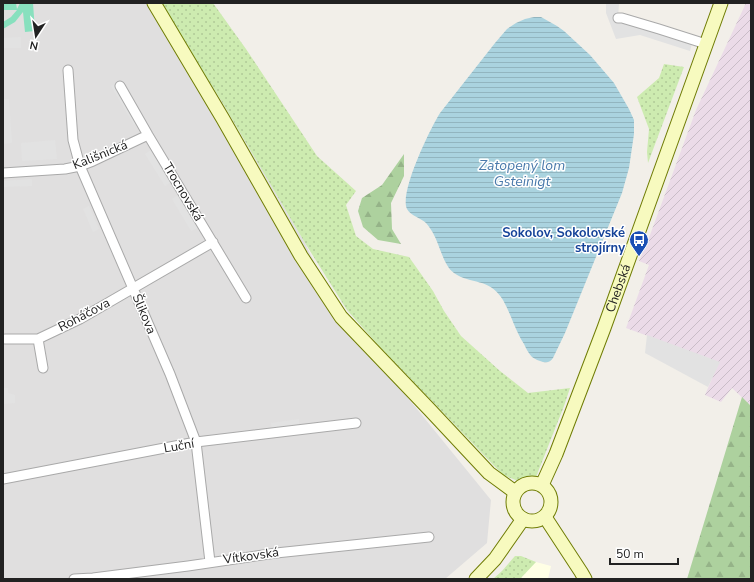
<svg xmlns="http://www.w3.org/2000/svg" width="754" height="582" font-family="'Nunito Sans',sans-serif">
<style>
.residential{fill:#e0dfdf}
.industrial{fill:url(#industrial-furrows)}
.education{fill:#ffffe5}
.grass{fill:url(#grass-dots)}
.forest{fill:url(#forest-firs)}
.pitch{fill:#88e0be}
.parking{fill:#e2e2e2}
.water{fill:url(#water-rules)}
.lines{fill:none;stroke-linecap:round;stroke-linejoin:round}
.street-casing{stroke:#a9a9a9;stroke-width:11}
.secondary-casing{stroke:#707d05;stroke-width:15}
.street{stroke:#fff;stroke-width:9}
.secondary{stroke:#f7fabf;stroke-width:13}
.labels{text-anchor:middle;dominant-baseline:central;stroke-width:3;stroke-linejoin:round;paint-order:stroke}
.street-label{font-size:13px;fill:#222;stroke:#fff}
.transit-label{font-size:13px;font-weight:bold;fill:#164399;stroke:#fff;text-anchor:end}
.water-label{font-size:14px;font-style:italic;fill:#4a7aab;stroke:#fff}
</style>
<defs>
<pattern id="industrial-furrows" width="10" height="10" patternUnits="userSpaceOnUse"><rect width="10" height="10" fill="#ebdbe8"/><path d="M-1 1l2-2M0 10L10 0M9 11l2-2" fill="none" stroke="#c9bcc7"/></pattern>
<pattern id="grass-dots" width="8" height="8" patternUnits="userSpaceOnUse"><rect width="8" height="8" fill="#cdebb0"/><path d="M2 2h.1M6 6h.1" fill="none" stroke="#b0c997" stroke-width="1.8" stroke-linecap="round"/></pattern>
<pattern id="forest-firs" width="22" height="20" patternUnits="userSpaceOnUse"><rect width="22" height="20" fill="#add19e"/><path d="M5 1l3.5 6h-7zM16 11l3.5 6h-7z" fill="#95b388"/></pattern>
<pattern id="water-rules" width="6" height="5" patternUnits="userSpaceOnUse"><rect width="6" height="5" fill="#aad3df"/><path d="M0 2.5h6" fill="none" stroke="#92b5bf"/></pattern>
</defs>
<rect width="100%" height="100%" fill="#f2efe9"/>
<path class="residential" d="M3 3H160L222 102 305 243 338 312 491 500 487 543 445 579H3Z"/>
<path class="industrial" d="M746 3 751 4V406L732 388 721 402 705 395 719 362 626 328 649 265 639 261 650 235 696 110Z"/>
<path class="education" d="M536 562 551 566 548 579H512Z"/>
<path class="grass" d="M160 3H213L246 49 317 156 356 191 346 205 356 236 373 249 409 257 433 291 444 311 461 336 500 371 528 393 570 388 564 406 536 477 518 481 503 475 380 347 347 310 305 243 222 102Z
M664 64 684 67 648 163 647 152 649 129 637 97 659 78Z
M515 556H521L536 562 520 579H493L502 571Z"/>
<path class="forest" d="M404 154V176L391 203 392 229 401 244 378 240 363 227 358 211 362 198 382 185Z
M742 397 751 406V579H687Z"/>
<path class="pitch" d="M3 3H16L17 9 20 3H33L35 31 25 32 23 12 15 22 3 29V22L11 17 17 10H3Z"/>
<path class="parking" d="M606 3H619L618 18 693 40 690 51 640 35 616 39 606 13Z
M21 37V48H3V38Z
M115 84 138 123 134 125 111 86Z
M3 99H9L12 143 3 144Z
M55 140 57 159 22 161 21 143Z
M151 150 170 183 165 186 145 154Z
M32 179V186L3 187V181Z
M178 195 198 228 191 231 172 199Z
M89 206 99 229 93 232 83 209Z
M647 335 720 362 708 387 645 353Z
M3 388H8V393L15 395V403L3 404Z
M299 419V425L272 429 271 423Z"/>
<path class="water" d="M534 17H541L557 26 564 31 590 55 614 83 629 109 634 120V134L629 168 622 193 565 333 553 358C550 362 548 363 543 362 539 361 535 359 532 357 528 353 526 348 524 344 515 330 511 314 503 300 489 277 471 285 454 273 443 265 440 245 433 233 431 230 429 226 426 223 421 218 411 216 407 209 399 193 430 129 440 113L495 43 507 29 516 23 525 19Z"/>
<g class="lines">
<g class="street-casing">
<path id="street" d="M618 18H622L659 29 706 44
M68 70 73 140 80 166 170 374 196 442 210 562
M120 86 148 135 246 298
M3 173 65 169 80 166 93 161 148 135
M5 339H38L80 319 213 242
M38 339 43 368
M3 479 196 442 356 423
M74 579 93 578 188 566 276 553 429 537"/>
</g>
<g class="secondary-casing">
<g id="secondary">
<path d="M154 3 223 119 301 256 341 317 430 410 489 473 515 492"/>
<circle cx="532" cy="502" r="19"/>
<path id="s1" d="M542 485 556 454 604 328 721 3"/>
<path d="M545 517 581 572 585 579"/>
<path d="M476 579 495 559 523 519"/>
</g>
</g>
<use href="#street" class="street"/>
<use href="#secondary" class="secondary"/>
</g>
<defs>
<g id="bus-pin" transform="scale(1)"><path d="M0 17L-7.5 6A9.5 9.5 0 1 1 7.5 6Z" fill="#1a4fb4" stroke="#fff"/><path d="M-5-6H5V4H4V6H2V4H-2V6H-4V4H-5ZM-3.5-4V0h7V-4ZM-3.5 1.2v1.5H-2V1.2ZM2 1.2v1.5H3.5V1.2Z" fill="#fff"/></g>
</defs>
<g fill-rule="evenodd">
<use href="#bus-pin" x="639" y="240"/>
</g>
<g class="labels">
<g class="street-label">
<text transform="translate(100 155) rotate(-22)">Kališnická</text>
<text transform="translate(183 192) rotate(59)">Trocnovská</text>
<text stroke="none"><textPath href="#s1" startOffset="211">Chebská</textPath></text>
<text transform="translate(144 314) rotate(67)">Šlikova</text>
<text transform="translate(84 315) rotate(-28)">Roháčova</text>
<text transform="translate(179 446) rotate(-10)">Luční</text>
<text transform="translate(251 556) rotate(-8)">Vítkovská</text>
</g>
<g class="transit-label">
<text x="625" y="233">Sokolov, Sokolovské<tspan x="625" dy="15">strojírny</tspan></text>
</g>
<g class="water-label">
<text x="522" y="165">Zatopený lom<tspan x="522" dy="16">Gsteinigt</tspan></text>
</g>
</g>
<rect width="754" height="582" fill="none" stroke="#222222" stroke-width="8"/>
<g transform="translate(36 36) rotate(192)" stroke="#ffffff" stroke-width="3" paint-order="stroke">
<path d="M0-3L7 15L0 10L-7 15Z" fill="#222222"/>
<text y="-6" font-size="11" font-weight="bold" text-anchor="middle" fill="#222222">N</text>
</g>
<path d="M610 558v6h68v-6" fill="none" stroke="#222222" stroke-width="2"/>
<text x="616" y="558" font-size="12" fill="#222222" stroke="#ffffff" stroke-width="3" paint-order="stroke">50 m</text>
</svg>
